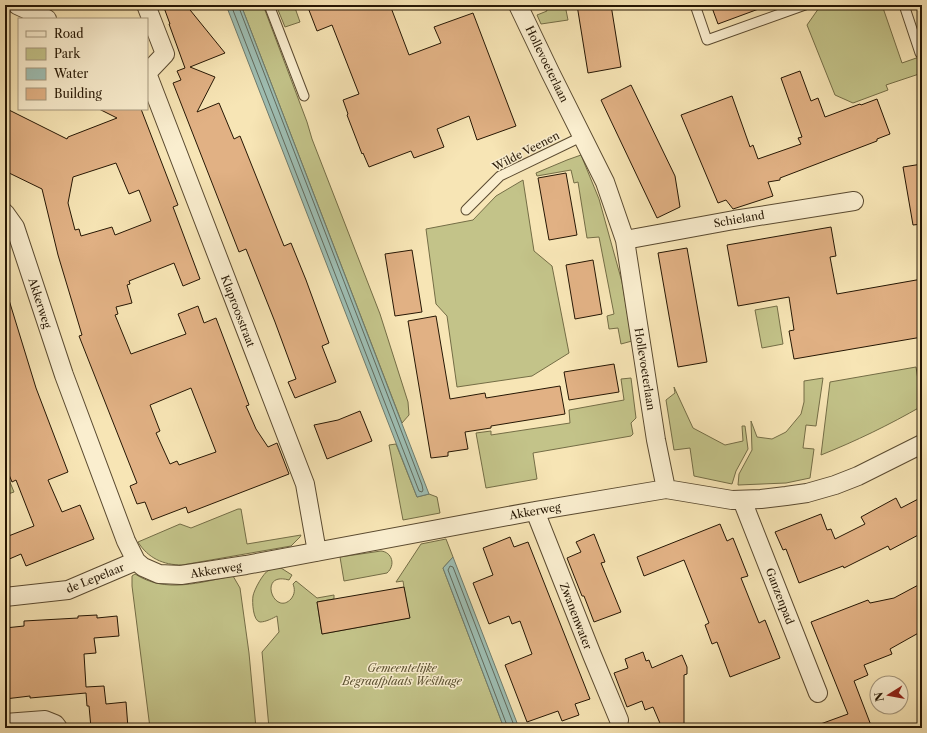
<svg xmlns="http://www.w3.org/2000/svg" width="927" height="733" font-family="'Libre Caslon Text',serif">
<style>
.green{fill:#c3c389;stroke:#746d46}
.water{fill:#9ebeb3;stroke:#6e7b6d}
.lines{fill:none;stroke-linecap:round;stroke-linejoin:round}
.shore{stroke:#626a5c;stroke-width:1}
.building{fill:#e1b184;stroke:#261704;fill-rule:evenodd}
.lane-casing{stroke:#5a4a30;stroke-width:11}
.street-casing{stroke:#5a4a30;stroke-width:20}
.lane{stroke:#faeecf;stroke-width:9}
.street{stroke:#faeecf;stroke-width:18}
.labels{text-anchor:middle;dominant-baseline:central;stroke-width:3;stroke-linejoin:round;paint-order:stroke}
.street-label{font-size:11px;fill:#261704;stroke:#faeecf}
.park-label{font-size:11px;font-style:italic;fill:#5d5333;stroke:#faeecf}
</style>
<rect width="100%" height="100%" fill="#f7e5b5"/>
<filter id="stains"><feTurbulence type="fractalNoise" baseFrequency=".005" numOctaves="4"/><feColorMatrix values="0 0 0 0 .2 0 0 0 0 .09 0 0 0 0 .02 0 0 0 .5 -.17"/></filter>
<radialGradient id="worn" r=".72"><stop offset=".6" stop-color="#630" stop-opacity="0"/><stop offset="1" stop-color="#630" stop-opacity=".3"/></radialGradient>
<path class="green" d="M241 5H263L307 122 312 139 380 314 408 402 409 415 402 423Z
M276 5H294L300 22 285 27Z
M545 5H565L568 20 541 24 537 15 547 11Z
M821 5H882L902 63 922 56V73L886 85 888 90 853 103 835 95 807 25Z
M581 155 599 199 622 282 632 341 621 344 618 328 609 329 607 316 614 314 599 237 587 238 578 182 574 183 571 170 537 176 536 173 567 160Z
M523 180 534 251 552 266 569 353 532 376 457 387 447 316 436 304 426 229 473 220 496 196Z
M777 306 783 344 762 348 755 310Z
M916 367 922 406C889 425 856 441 821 455L830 382Z
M631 378 636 418 631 423 633 434 631 436 533 453 537 479 486 488 476 433 491 431V435L570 423 569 410 624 400 621 379Z
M823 378 816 426 806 425 803 448 814 449 810 478 786 483 738 485 739 474 752 450 751 421 757 437 772 439 786 432 801 414 804 402V381Z
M674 387 693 428 725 445 743 441 742 426H745L748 449 736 471 732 484 694 476 690 448 674 450 666 400 675 393Z
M396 444 417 497 429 494 437 497 440 513 403 520 389 445Z
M5 470 14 492 5 495Z
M238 509H241L247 544 301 535 300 537 291 546 182 565C163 565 148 558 138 542L180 524 191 528Z
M446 539 453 557 443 568 504 728H269L262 652 279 632 277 616C273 618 266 622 260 622 253 621 252 602 253 596 254 590 263 573 269 570 272 569 277 568 281 568L292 575 289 580C257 571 274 617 291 599 295 594 295 589 293 584L296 581 317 598 334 595V599L317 602 322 634 409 618 403 581 396 582 421 544Z
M381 551C392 552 396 565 387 573L344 581 340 557Z
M135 574C166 594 200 582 233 576L240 588 249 653 256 728H150L132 586V576Z"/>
<path class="water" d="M226 5H241L429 494 417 497Z
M453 557 519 728H504L443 568Z"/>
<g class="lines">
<path class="shore" d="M231 5 419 491 422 492 423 490 422 485 238 5
M508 728 448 570 450 566 453 567 515 728"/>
</g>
<path class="building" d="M163 5H186L225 53 190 67 215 77 197 112 219 103 234 139 240 136 284 246 291 243 306 280 329 343 322 346 336 382 295 398 288 382 296 379 275 322 246 249 239 252 173 83 181 80 177 71 185 68 169 24H170Z
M307 5H390L409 55 441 43 434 27 473 13 516 126 477 140 469 116 437 129 444 147 414 158 411 151 369 167 363 153 362 154 347 115 348 114 343 100 359 94 332 25 317 31Z
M577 5H611L621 67 588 73Z
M711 5H764V7L718 24Z
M800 71 811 101 818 98 825 117 860 104 861 105 877 99 890 134 877 139V141L780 178V180L768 182 773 196 733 209 726 200 718 203 681 115 732 96 750 147 753 145 758 159 801 144 798 138 802 137 781 78Z
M631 85 675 176 680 207 657 218 601 100Z
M5 108 67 139 68 137 117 118 99 109H141L178 205 173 207 200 279 183 286 174 263 129 281 130 284 127 285 132 303 116 307 118 314 115 315 131 354 186 334 178 314 198 306 204 323 216 318 249 405 246 406 256 429 268 447 277 443 289 474 188 513 186 507 152 520 145 502 137 504 130 486 137 483 79 336 82 335 58 255 42 189 5 171ZM116 163 129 194 139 190 151 221 115 235 112 227 81 236 79 229 75 230 68 203 73 177ZM191 388 216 452 179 465 177 461 170 464 156 433 160 431 150 405Z
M922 164V224L913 225 903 167Z
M566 173 577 235 549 240 538 178Z
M831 227 836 256 830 257 837 294 922 279V337L794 359 789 331 794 330 789 297 738 306 727 245Z
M687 248 707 362 678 367 658 253Z
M412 250 422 312 395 316 385 254Z
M593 260 602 314 575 319 566 265Z
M9 300 36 388 68 472 48 480 62 512 80 505 94 539 26 566 21 554 7 560 6 537 34 526 16 480 12 482 5 465V301Z
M436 316 450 399 485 393 486 398 560 386 565 414 491 426V428L465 432 468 449 448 452V456L431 458 408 321Z
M614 364 619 392 569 400 564 372Z
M360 411 372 441 327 459 314 425 338 420Z
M922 497V533L890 550 888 546 844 568 843 566 799 583 786 549 783 550 775 532 821 514 827 530 831 529 835 539 865 524 861 517 896 498 901 508Z
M720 524 727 541 733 538 748 576 741 578 759 623 765 620 780 658 730 677 717 642 712 644 705 625 709 623 684 560 644 576 637 557Z
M594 534 605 562 601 563 621 612 594 622 584 596H582L567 558 581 552 576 542Z
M510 537 514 547 528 542 590 699 575 704 579 715 562 721 558 711 527 722 505 665 532 654 520 621 512 624 509 616 489 624 473 583 493 575 483 548Z
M922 583V631L890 649 892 654 864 665 868 675 854 681 872 728H815V726L848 714 811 622 868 600 870 603 894 598Z
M404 587 410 618 322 634 317 602Z
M97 615V618L117 616 119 636 94 638 96 653 84 654 86 687 104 686 106 704 126 702 128 728H91L89 706H87L86 693 30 698V696L5 699V680H8L5 644V628L24 626V621L78 618V616Z
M643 652 646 661 649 660 652 668 682 655 687 667V674L684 675V728H662L653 707 645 710 642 701 627 707 614 673 628 668 625 659Z"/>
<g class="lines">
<g class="lane-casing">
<path id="lane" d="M269 5 304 96
M695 5 707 40 805 5
M904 5 920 53
M466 210 500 176 583 136"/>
</g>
<g class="street-casing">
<path id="street" d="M17 5 47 19
M146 5 165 54 147 73
M518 5 550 72 605 182 625 240 656 440 666 489
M147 73 305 484 317 552
M5 213 15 227 64 375 126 541 136 561 143 567 159 574 181 575 246 565 535 511 666 489 732 500 761 499 786 496 807 493 835 485 858 476 922 444
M625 240 734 220 854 201
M742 500 818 693
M535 511 592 655 619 720
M5 597 68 590 136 561
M5 723 45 720 55 724 58 728"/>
</g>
<use href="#lane" class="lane"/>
<use href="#street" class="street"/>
</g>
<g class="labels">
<g class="street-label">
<text transform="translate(547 64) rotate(64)">Hollevoeterlaan</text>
<text transform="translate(526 151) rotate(-27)">Wilde Veenen</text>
<text transform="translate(739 219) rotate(-10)">Schieland</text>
<text transform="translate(40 303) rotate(72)">Akkerweg</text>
<text transform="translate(238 311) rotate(69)">Klaproosstraat</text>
<text transform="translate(645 369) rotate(81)">Hollevoeterlaan</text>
<text transform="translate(535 511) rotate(-10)">Akkerweg</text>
<text transform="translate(216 570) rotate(-9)">Akkerweg</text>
<text transform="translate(95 578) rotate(-22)">de Lepelaar</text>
<text transform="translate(780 596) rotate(69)">Ganzenpad</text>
<text transform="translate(576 616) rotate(69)">Zwanenwater</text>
</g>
<g class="park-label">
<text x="402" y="668">Gemeentelijke<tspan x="402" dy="13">Begraafplaats Westhage</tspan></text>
</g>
</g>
<rect width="927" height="733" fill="none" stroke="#f7e5b5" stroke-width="20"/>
<rect x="6" y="6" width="915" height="721" fill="none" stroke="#261704" stroke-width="2"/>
<rect x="10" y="10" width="907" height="713" fill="none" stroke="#261704"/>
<rect x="18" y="18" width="130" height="92" fill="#faeecf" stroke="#a5987e"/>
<rect x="26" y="31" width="20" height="6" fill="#faeecf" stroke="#a5987e"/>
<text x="54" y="38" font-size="12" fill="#261704">Road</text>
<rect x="26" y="48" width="20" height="12" fill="#c3c389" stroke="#a5987e"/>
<text x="54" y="58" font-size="12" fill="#261704">Park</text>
<rect x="26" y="68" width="20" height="12" fill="#9ebeb3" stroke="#a5987e"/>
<text x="54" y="78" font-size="12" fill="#261704">Water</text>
<rect x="26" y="88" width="20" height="12" fill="#e1b184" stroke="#a5987e"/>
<text x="54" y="98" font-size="12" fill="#261704">Building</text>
<g transform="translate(889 695) rotate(259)"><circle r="19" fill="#faeecf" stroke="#a5987e"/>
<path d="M0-3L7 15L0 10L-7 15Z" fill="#8f2418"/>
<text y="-6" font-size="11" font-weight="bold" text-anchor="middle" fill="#261704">N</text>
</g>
<rect width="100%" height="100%" filter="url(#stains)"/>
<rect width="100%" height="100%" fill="url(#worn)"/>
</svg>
